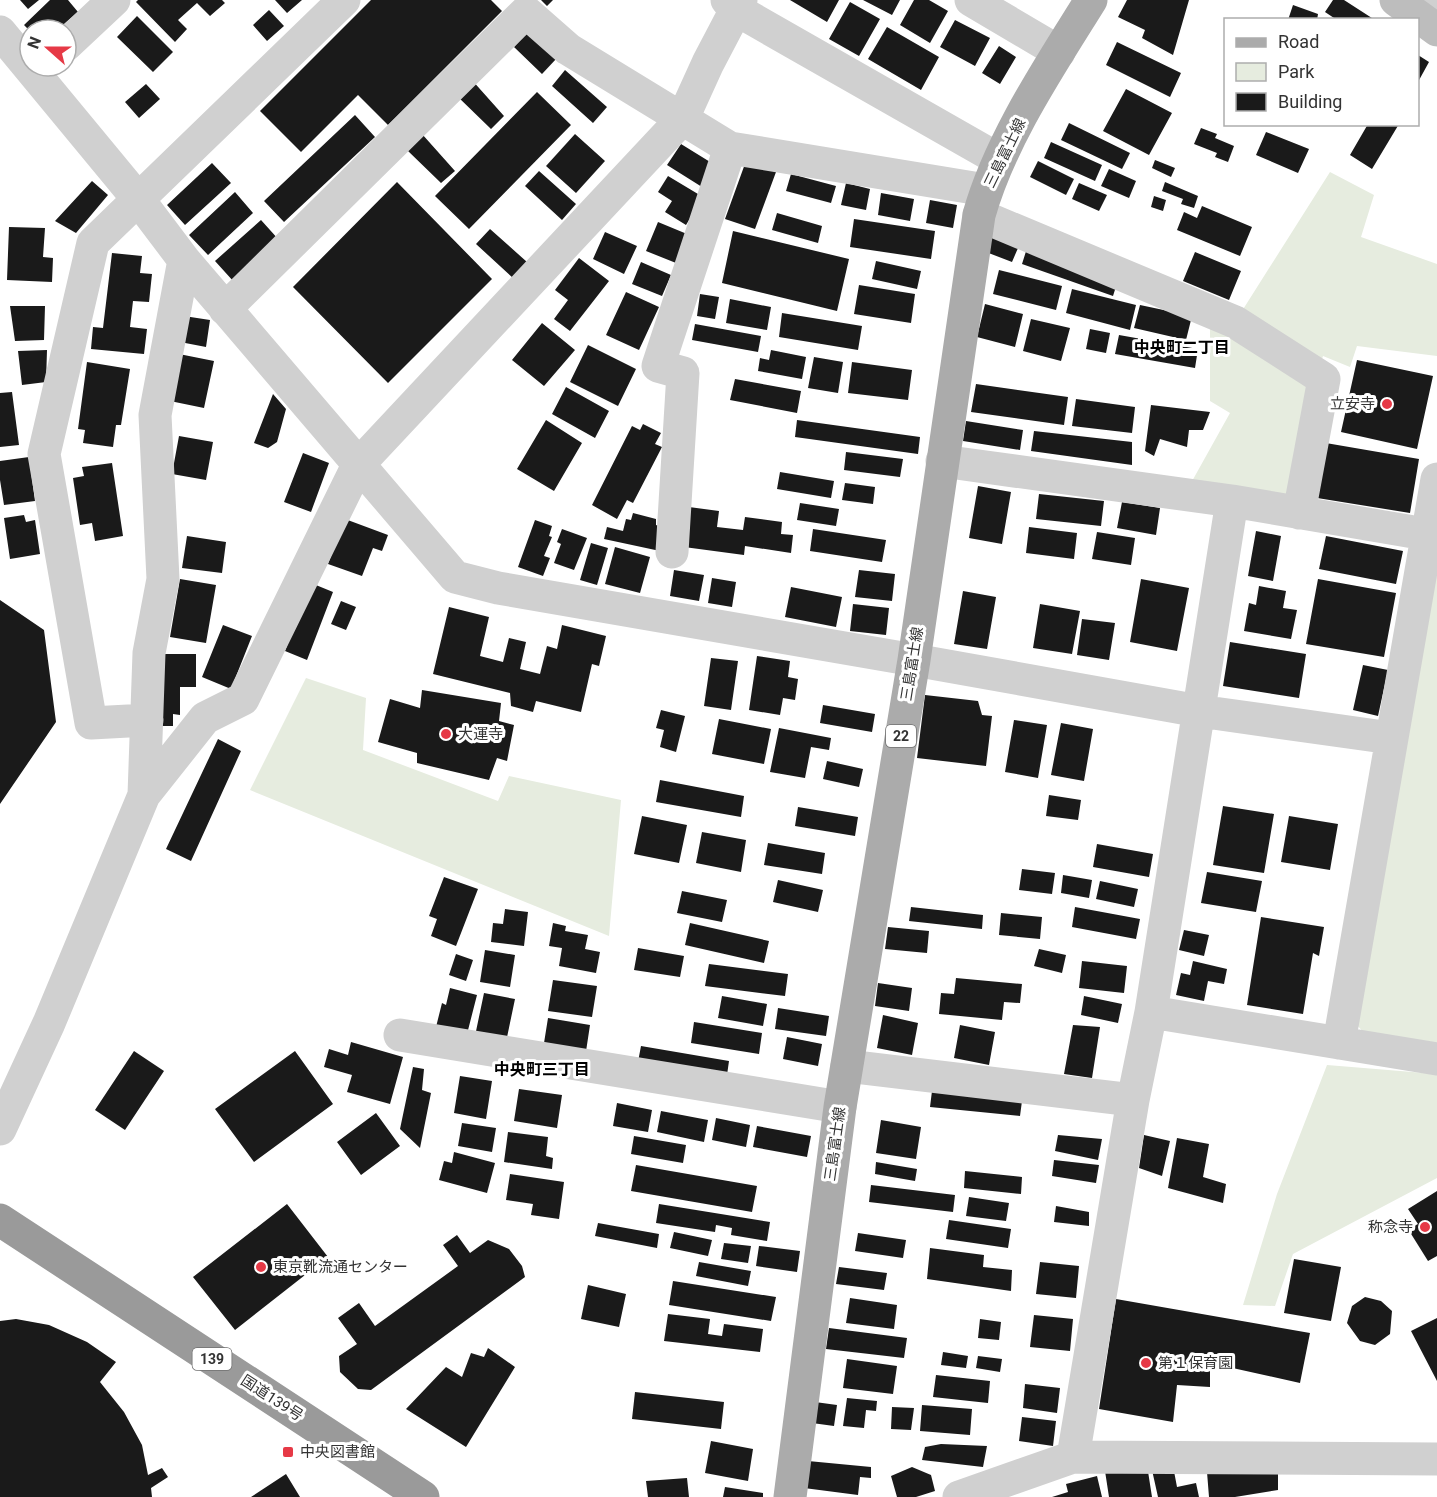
<svg xmlns="http://www.w3.org/2000/svg" width="1437" height="1497" font-family="Roboto,'Noto Sans JP',sans-serif">
<style>
.green{fill:#e6ecdf}
.building{fill:#1a1a1a}
.lines{fill:none;stroke-linecap:round;stroke-linejoin:round}
.street{stroke:#d0d0d0;stroke-width:33}
.secondary{stroke:#bdbdbd;stroke-width:33}
.primary{stroke:#ababab;stroke-width:33}
.highway{stroke:#9a9a9a;stroke-width:33}
.poi-dot{fill:#e63946;stroke:#fff;stroke-width:2}
.labels{text-anchor:middle;dominant-baseline:central;stroke-width:6;stroke-linejoin:round;paint-order:stroke}
.shield{fill:#fff;stroke:#707070;stroke-width:1.5}
.shield-label{font-size:14px;font-weight:bold;fill:#333}
.street-label{font-size:15px;fill:#333;stroke:#fff}
.poi-label{font-size:15px;fill:#333;stroke:#fff;text-anchor:start}
.neighbourhood-label{font-size:16px;font-weight:bold;fill:#000;stroke:#fff}
</style>
<rect width="100%" height="100%" fill="#fff"/>
<path class="green" d="M1330 172 1374 195 1361 237 1437 264V356L1357 346 1350 367 1323 356 1312 390 1294 502 1191 483 1230 413 1210 401V322H1235Z
M1437 561V1047L1366 1035 1356 1024Z
M306 678 366 698 363 750 498 801 509 776 621 800 609 936 250 790Z
M1327 1065 1437 1074V1178L1293 1254 1275 1306 1243 1305 1277 1194Z"/>
<path class="building" d="M20 0H39L28 9Z
M50 0H68L78 12 57 30H29L24 25Z
M138 0H222L225 3 210 16 197 3 178 20 187 29 175 42 136 2Z
M275 0H302L287 13Z
M371 0H491L502 11 388 125 358 95 301 152 260 111Z
M541 0H553L547 6Z
M790 0H839L827 22Z
M863 0H900L892 15Z
M914 0H929L948 11 930 43 900 25Z
M1127 0H1189L1173 55 1142 38 1145 30 1118 17Z
M1333 0H1344L1375 20H1337L1325 12Z
M850 2 880 19 859 56 829 39Z
M1293 5 1318 14 1317 20H1288Z
M269 10 284 26 267 41 253 25Z
M137 16 173 52 153 72 117 37Z
M955 20 990 38 975 66 940 47Z
M887 27 939 57 921 90 868 59Z
M528 32 557 58 542 74 514 47Z
M1117 42 1181 73 1170 97 1106 65Z
M999 46 1016 57 1000 84 982 73Z
M1418 55 1429 62 1418 82Z
M565 70 607 107 593 123 552 86Z
M471 79 504 116 491 129 456 95Z
M146 84 160 99 139 118 125 102Z
M1126 89 1172 113 1149 155 1103 131Z
M537 92 571 125 469 229 435 196Z
M355 115 375 137 284 222 264 201Z
M1069 123 1130 153 1122 169 1061 140Z
M1368 124H1399L1372 169 1350 155Z
M1201 128 1217 134 1215 138 1234 146 1228 162 1215 157 1217 153 1194 144Z
M1266 132 1309 149 1298 173 1256 155Z
M422 134 455 171 441 183 407 150Z
M575 134 605 161 576 193 546 166Z
M1051 142 1102 165 1095 181 1044 158Z
M681 144 715 165 702 187 667 165Z
M1155 160 1175 168 1171 177 1152 168Z
M746 161 776 172 755 229 725 219Z
M1038 161 1074 179 1066 195 1030 177Z
M212 163 231 183 185 225 167 205Z
M1109 169 1136 181 1129 198 1101 186Z
M539 171 576 204 562 220 525 186Z
M791 174 836 186 831 203 786 191Z
M668 176 703 197 686 225 665 212 672 201 658 192Z
M92 181 108 195 76 233 55 221Z
M397 182 492 279 388 383 293 287Z
M1165 182 1198 196 1194 208 1181 204 1183 199 1162 191Z
M846 183 870 189 866 210 841 205Z
M1079 183 1107 195 1099 211 1072 199Z
M235 192 253 213 208 255 189 235Z
M881 193 914 199 910 221 878 215Z
M1154 196 1166 200 1163 211 1151 207Z
M930 200 957 205 953 228 926 223Z
M1202 206 1252 227 1240 256 1177 230 1184 212 1197 218Z
M777 213 822 226 818 243 772 230Z
M854 219 935 231 931 259 850 247Z
M261 220 279 240 234 282 215 261Z
M658 222 687 234 676 263 646 251Z
M9 227 45 228 43 257 53 258 52 282 7 280Z
M490 229 527 262 513 278 476 244Z
M733 231 849 259 837 311 722 283Z
M995 231 1021 241 1012 262 986 252Z
M605 232 637 246 624 274 593 259Z
M1028 245 1119 277 1113 296 1022 264Z
M1195 252 1241 271 1229 300 1183 281Z
M112 253 142 256 140 273 152 274 149 302 133 301 130 327 147 329 144 354 91 349 93 327 103 328Z
M579 258 609 281 570 331 554 319 568 300 555 290Z
M876 261 921 271 917 289 872 279Z
M641 262 671 275 662 296 632 284Z
M999 270 1062 286 1056 310 993 294Z
M859 285 915 294 911 323 854 314Z
M1072 289 1136 305 1130 330 1066 313Z
M626 292 659 307 639 350 606 335Z
M700 294 719 297 715 319 697 316Z
M730 299 771 307 767 330 726 323Z
M985 304 1023 314 1015 347 977 337Z
M1140 305 1192 316 1186 340 1134 328Z
M10 306H45L44 340 15 341Z
M782 313 862 326 858 350 779 337Z
M184 316 210 320 206 347 180 342Z
M1031 319 1070 328 1061 361 1023 351Z
M542 323 575 350 544 386 512 360Z
M695 324 761 336 758 352 692 340Z
M1090 329 1110 333 1106 353 1086 349Z
M1119 335 1198 349 1195 368 1115 354Z
M588 345 636 369 618 406 570 382Z
M47 350 46 382 22 385 18 351Z
M771 350 806 357 802 379 758 371 760 358 769 360Z
M179 354 214 361 204 408 170 401Z
M814 357 843 362 838 393 808 388Z
M1357 360 1433 376 1417 449 1341 432Z
M87 362 130 369 121 425H116L113 447 83 443 85 430 78 429Z
M852 362 912 370 908 400 848 393Z
M735 379 801 391 797 413 730 400Z
M976 384 1068 397 1064 425 971 412Z
M566 387 609 411 595 438 552 414Z
M12 392 19 445 0 447V393Z
M273 394 286 409 277 442 268 448 254 443Z
M1076 399 1135 407 1132 433 1072 426Z
M1151 405 1210 412 1203 430H1189L1187 447 1160 439 1154 456 1145 451Z
M546 420 582 443 554 491 517 469Z
M797 420 920 437 918 454 795 437Z
M966 421 1023 430 1020 450 963 441Z
M643 424 661 433 655 444 662 447 633 503 627 500 617 519 592 505 632 426 640 430Z
M1034 431 1132 442V465L1031 451Z
M179 436 213 442 206 480 172 474Z
M1320 442 1419 459 1410 513 1311 497Z
M846 452 903 459 900 477 844 470Z
M303 453 329 463 311 512 284 502Z
M29 457 35 501 4 505 0 480V461Z
M112 463 123 536 95 541 92 523 80 525 73 478 84 476 82 467Z
M780 472 834 481 831 498 777 489Z
M845 483 875 487 873 504 842 500Z
M978 486 1011 492 1002 544 969 538Z
M1039 494 1104 501 1101 526 1036 519Z
M1122 502 1160 508 1156 535 1117 528Z
M800 503 839 509 836 526 797 520Z
M689 507 719 511 717 527 743 530 745 517 782 522 781 534 793 535 791 553 745 546 744 555 684 547Z
M633 513 656 519V525L664 528 660 551 604 539 607 527 623 531 626 519 631 520Z
M24 515 26 522 35 520 40 554 10 559 4 518Z
M345 519 388 535 382 551 373 548 362 576 328 564Z
M535 520 552 526 549 536 552 537 544 556 550 558 543 576 518 567Z
M1029 527 1077 533 1074 559 1026 553Z
M562 529 587 538 574 570 554 563 561 544 557 542Z
M813 529 886 540 882 562 810 551Z
M1256 531 1281 536 1273 581 1248 576Z
M1097 532 1135 538 1131 565 1092 559Z
M187 536 226 542 222 573 182 568Z
M1326 536 1403 551 1396 584 1319 569Z
M591 543 608 548 597 585 580 580Z
M615 547 650 557 640 593 605 584Z
M674 570 704 575 699 601 670 596Z
M859 570 895 574 892 601 855 597Z
M712 578 736 582 732 607 708 603Z
M180 579 216 585 206 643 170 637Z
M1141 579 1189 588 1177 651 1130 642Z
M1318 579 1396 593 1384 657 1306 644Z
M311 583 333 592 307 660 285 651Z
M1259 586 1286 591 1283 608 1297 610 1291 639 1244 631 1249 603 1256 605Z
M791 587 842 597 836 627 785 617Z
M963 591 996 597 987 649 954 644Z
M0 600 44 630 56 722 0 804Z
M341 601 356 607 346 630 331 624Z
M853 604 889 608 886 635 850 631Z
M1040 604 1080 611 1072 654 1033 648Z
M449 607 489 617 480 656 503 662 509 638 526 642 520 669 540 674 547 646 557 649 562 625 606 636 599 666 592 664 581 712 536 701 533 712 511 706 510 693 433 674Z
M1082 619 1115 623 1109 660 1077 655Z
M223 625 252 636 231 689 202 677Z
M1230 642 1306 654 1299 698 1223 686Z
M162 654H196V687H180V715L173 714V726H162Z
M757 656 790 661 788 677 798 679 795 700 783 698 780 715 749 710Z
M711 658 738 661 731 710 704 706Z
M1363 665 1388 670 1378 716 1353 710Z
M422 690 501 703 499 721 514 725 507 761 497 758 489 780 417 763V753L378 742 390 699 420 708Z
M925 695 978 701 982 715 992 716 986 766 917 758Z
M823 705 875 714 872 732 820 723Z
M661 710 685 716 676 752 660 747 664 730 656 728Z
M719 719 771 729 764 764 712 754Z
M1014 720 1047 725 1038 778 1005 772Z
M1061 723 1093 729 1084 781 1051 775Z
M779 728 831 738 829 750 811 747 805 778 770 772Z
M218 739 241 751 191 861 166 849Z
M827 761 863 769 859 787 823 779Z
M660 780 744 796 741 817 656 802Z
M1049 795 1081 800 1078 820 1046 816Z
M1223 806 1274 814 1264 873 1213 865Z
M798 807 858 817 855 836 795 826Z
M642 816 687 825 679 863 634 854Z
M1289 816 1338 824 1330 870 1281 862Z
M702 832 746 840 741 872 696 863Z
M768 843 825 853 822 874 764 865Z
M1097 844 1153 854 1149 877 1093 867Z
M1022 869 1055 873 1052 894 1019 890Z
M1207 872 1262 881 1256 912 1201 903Z
M1063 875 1092 880 1089 898 1061 893Z
M444 877 478 889 456 946 431 936 437 919 429 916Z
M778 880 823 890 818 912 773 902Z
M1100 881 1138 889 1134 907 1096 899Z
M682 891 727 900 722 922 677 913Z
M911 907 983 915 982 929 909 921Z
M1075 907 1140 919 1136 939 1072 927Z
M505 909 528 912 524 946 491 942 493 923 503 924Z
M1001 913 1042 917 1040 939 999 935Z
M1261 917 1324 927 1319 956 1313 953 1303 1014 1247 1005Z
M553 923 566 926 565 931 588 935 585 949 600 952 596 973 559 966 562 948 549 946Z
M690 923 769 941 764 963 685 945Z
M888 927 929 931 927 953 885 949Z
M1184 930 1209 935 1204 956 1179 950Z
M638 948 684 956 680 977 634 970Z
M1039 949 1066 955 1062 973 1034 966Z
M485 950 515 955 510 987 480 982Z
M456 954 473 960 466 981 449 975Z
M1082 961 1127 966 1124 993 1079 988Z
M1193 961 1227 969 1224 984 1208 981 1204 1001 1176 995 1181 973 1190 975Z
M709 964 788 974 785 996 705 986Z
M956 978 1022 984 1020 1003 1004 1002 1002 1020 939 1014 941 993 954 994Z
M553 980 597 986 592 1017 548 1011Z
M878 983 912 988 909 1011 875 1006Z
M450 988 477 995 466 1038 435 1031 442 1003 446 1005Z
M484 993 515 999 506 1042 475 1036Z
M722 996 767 1004 763 1026 718 1018Z
M1084 996 1122 1004 1118 1023 1081 1015Z
M778 1008 829 1016 826 1036 775 1029Z
M883 1015 918 1023 912 1055 877 1048Z
M548 1018 590 1025 585 1058 544 1043Z
M694 1022 762 1033 759 1054 691 1043Z
M960 1025 995 1032 989 1065 954 1058Z
M1073 1025 1100 1027 1092 1078 1064 1074Z
M787 1037 822 1044 818 1066 783 1059Z
M351 1042 403 1057 390 1104 347 1092 352 1075 324 1067 329 1049 348 1055Z
M641 1046 729 1061 726 1082 637 1067Z
M134 1051 164 1071 125 1130 95 1110Z
M295 1051 333 1104 254 1162 215 1109Z
M413 1067 424 1069 422 1090 431 1093 420 1148 400 1129Z
M460 1076 492 1081 486 1119 454 1113Z
M519 1089 562 1095 557 1128 514 1121Z
M932 1091 1022 1101 1020 1116 930 1107Z
M617 1103 652 1110 648 1132 613 1126Z
M661 1111 708 1120 704 1142 657 1132Z
M376 1113 400 1146 361 1175 337 1142Z
M716 1118 750 1125 746 1147 712 1140Z
M881 1120 921 1127 916 1159 876 1153Z
M462 1123 496 1128 492 1152 458 1146Z
M757 1126 811 1136 807 1157 753 1147Z
M508 1132 548 1137 546 1156 553 1158 552 1169 504 1162Z
M1058 1135 1102 1139 1098 1160 1055 1151Z
M1144 1135 1170 1141 1162 1176 1139 1168Z
M634 1136 686 1145 683 1163 631 1154Z
M1177 1138 1209 1144 1203 1177 1226 1184 1223 1203 1168 1188Z
M454 1152 495 1163 487 1193 439 1180 444 1161 452 1163Z
M1054 1160 1099 1165 1096 1183 1052 1176Z
M876 1162 917 1169 915 1181 875 1174Z
M636 1165 757 1186 752 1212 631 1191Z
M965 1171 1022 1177 1021 1194 964 1188Z
M510 1174 564 1182 559 1219 531 1215 533 1204 506 1200Z
M871 1185 955 1195 953 1212 869 1202Z
M1437 1191V1256L1428 1261 1408 1229 1418 1224 1408 1209Z
M969 1197 1009 1203 1006 1221 966 1216Z
M287 1204 328 1257 235 1330 193 1277Z
M659 1204 770 1222 767 1241 731 1235 732 1228 716 1225 715 1232 656 1223Z
M1056 1206 1089 1212V1226L1054 1222Z
M949 1220 1011 1229 1008 1248 946 1239Z
M598 1223 659 1234 657 1248 595 1236Z
M674 1232 712 1240 708 1256 670 1248Z
M858 1233 906 1240 903 1258 855 1251Z
M457 1235 470 1253 488 1240 509 1249 522 1266 525 1277 371 1390 358 1389 340 1372 339 1356 357 1344 338 1318 359 1303 375 1326 458 1266 443 1245Z
M724 1243 751 1246 748 1263 721 1259Z
M759 1246 800 1251 797 1272 756 1266Z
M930 1248 984 1255 983 1267 1012 1270 1011 1291 927 1279Z
M1294 1259 1341 1267 1331 1321 1284 1313Z
M699 1262 751 1271 748 1286 696 1276Z
M1040 1262 1079 1266 1076 1298 1036 1294Z
M839 1267 887 1273 884 1290 836 1284Z
M673 1281 776 1297 771 1321 669 1305Z
M588 1285 626 1294 619 1327 581 1319Z
M1365 1297 1381 1301 1392 1311 1390 1334 1375 1345 1360 1341 1347 1323 1352 1306Z
M850 1298 897 1305 894 1329 846 1323Z
M1116 1299 1310 1333 1300 1383 1210 1363V1387L1177 1385 1173 1422 1099 1409Z
M668 1314 710 1319 708 1334 722 1336 724 1324 763 1329 760 1352 664 1341Z
M1034 1315 1073 1319 1070 1351 1030 1347Z
M1437 1318V1381L1411 1331Z
M16 1319 49 1325 87 1342 116 1362 100 1382 124 1412 142 1445 148 1475 162 1468 168 1477 151 1488 152 1497H0V1321Z
M980 1319 1001 1322 999 1340 978 1338Z
M829 1328 907 1338 904 1358 826 1349Z
M488 1348 515 1367 466 1447 406 1409 446 1367 462 1377 471 1353 484 1357Z
M943 1352 968 1356 966 1368 941 1365Z
M978 1356 1002 1359 1000 1372 976 1368Z
M847 1359 897 1366 893 1394 843 1388Z
M936 1375 990 1381 988 1403 933 1397Z
M1025 1384 1060 1388 1057 1413 1023 1408Z
M635 1392 724 1402 721 1429 632 1419Z
M847 1398 877 1401 876 1411 866 1410 864 1428 843 1426Z
M815 1402 837 1405 834 1426 812 1423Z
M922 1405 972 1409 970 1435 920 1431Z
M892 1407 914 1408 911 1430 891 1429Z
M1022 1417 1056 1421 1053 1446 1019 1441Z
M711 1441 753 1449 748 1481 705 1473Z
M941 1444 987 1446 983 1467 922 1460 925 1447Z
M808 1461 871 1467V1478L860 1477 858 1495 804 1488Z
M1147 1465 1152 1497H1109L1105 1471Z
M1173 1466 1177 1487 1196 1483 1199 1497H1158L1152 1470Z
M912 1467 931 1475 935 1491 916 1497H897L891 1476Z
M1207 1472 1278 1474V1490L1235 1497H1209Z
M286 1474 300 1497H251Z
M1097 1476 1102 1497H1052L1068 1492 1066 1484Z
M687 1478 689 1497H648L646 1481Z
M725 1487 763 1493V1497H723Z"/>
<g class="lines">
<path class="street" d="M727 0 735 9 998 159
M971 0 1059 52
M1420 18 1431 0
M0 32 138 199 184 260 455 577 498 588 914 660 1199 711 1391 738
M66 45 114 0
M730 148 986 190
M979 215 1235 322 1324 379 1299 513
M225 309 526 12 568 49 730 148 658 366 683 373 672 552
M942 461 1232 501 1437 536
M147 720 91 723 44 454 93 243 344 0
M144 795 149 653 163 579 155 415 184 260
M1151 1012 1437 1059
M400 1035 840 1107
M1339 1043 1437 479
M847 1066 1133 1100
M0 1129 49 1023 144 795 205 718 243 699 358 465 683 118 708 63 741 0
M1073 1457 1133 1100 1151 1012 1232 501
M959 1497 1073 1457 1437 1459"/>
<path class="secondary" d="M1396 0 1437 30"/>
<path class="primary" d="M790 1497 840 1107 914 660 979 215C1000 140 1050 66 1091 0"/>
<path class="highway" d="M0 1220 423 1497"/>
</g>
<g class="poi-dot">
<circle cx="1387" cy="404" r="6"/>
<circle cx="446" cy="734" r="6"/>
<circle cx="1425" cy="1227" r="6"/>
<circle cx="261" cy="1267" r="6"/>
<circle cx="1146" cy="1363" r="6"/>
<rect x="282" y="1446" width="12" height="12" rx="3"/>
</g>
<g class="labels">
<g class="shield">
<rect x="886" y="725" width="30" height="22" rx="4.5"/>
<rect x="192.5" y="1348" width="39" height="22" rx="4.5"/>
</g>
<g class="shield-label">
<text x="901" y="736">22</text>
<text x="212" y="1359">139</text>
</g>
<g class="street-label">
<text transform="translate(1005 153) rotate(-64)">三島富士線</text>
<text transform="translate(912 664) rotate(-81)">三島富士線</text>
<text transform="translate(835 1144) rotate(-82)">三島富士線</text>
<text transform="translate(272 1398) rotate(33)">国道139号</text>
</g>
<g class="poi-label">
<text x="1375" y="404" text-anchor="end">立安寺</text>
<text x="458" y="734">大運寺</text>
<text x="1413" y="1227" text-anchor="end">称念寺</text>
<text x="273" y="1267">東京靴流通センター</text>
<text x="1158" y="1363">第１保育園</text>
<text x="300" y="1452">中央図書館</text>
</g>
<g class="neighbourhood-label">
<text x="1182" y="347">中央町二丁目</text>
<text x="542" y="1069">中央町三丁目</text>
</g>
</g>
<rect x="1224" y="18" width="195" height="108" fill="#ffffff" stroke="#adadad" stroke-width="1.5"/>
<rect x="1236" y="38" width="30" height="9" fill="#ababab" stroke="#adadad" stroke-width="1.5"/>
<text x="1278" y="48" font-size="18" fill="#333333">Road</text>
<rect x="1236" y="63" width="30" height="18" fill="#e6ecdf" stroke="#adadad" stroke-width="1.5"/>
<text x="1278" y="78" font-size="18" fill="#333333">Park</text>
<rect x="1236" y="93" width="30" height="18" fill="#1a1a1a" stroke="#adadad" stroke-width="1.5"/>
<text x="1278" y="108" font-size="18" fill="#333333">Building</text>
<g transform="translate(48 48) rotate(291)"><circle r="28" fill="#ffffff" stroke="#adadad" stroke-width="1.5"/>
<path d="M0-4.5L10 22L0 15L-10 22Z" fill="#e63946"/>
<text y="-9" font-size="16" font-weight="bold" text-anchor="middle" fill="#333333">N</text>
</g>
</svg>
